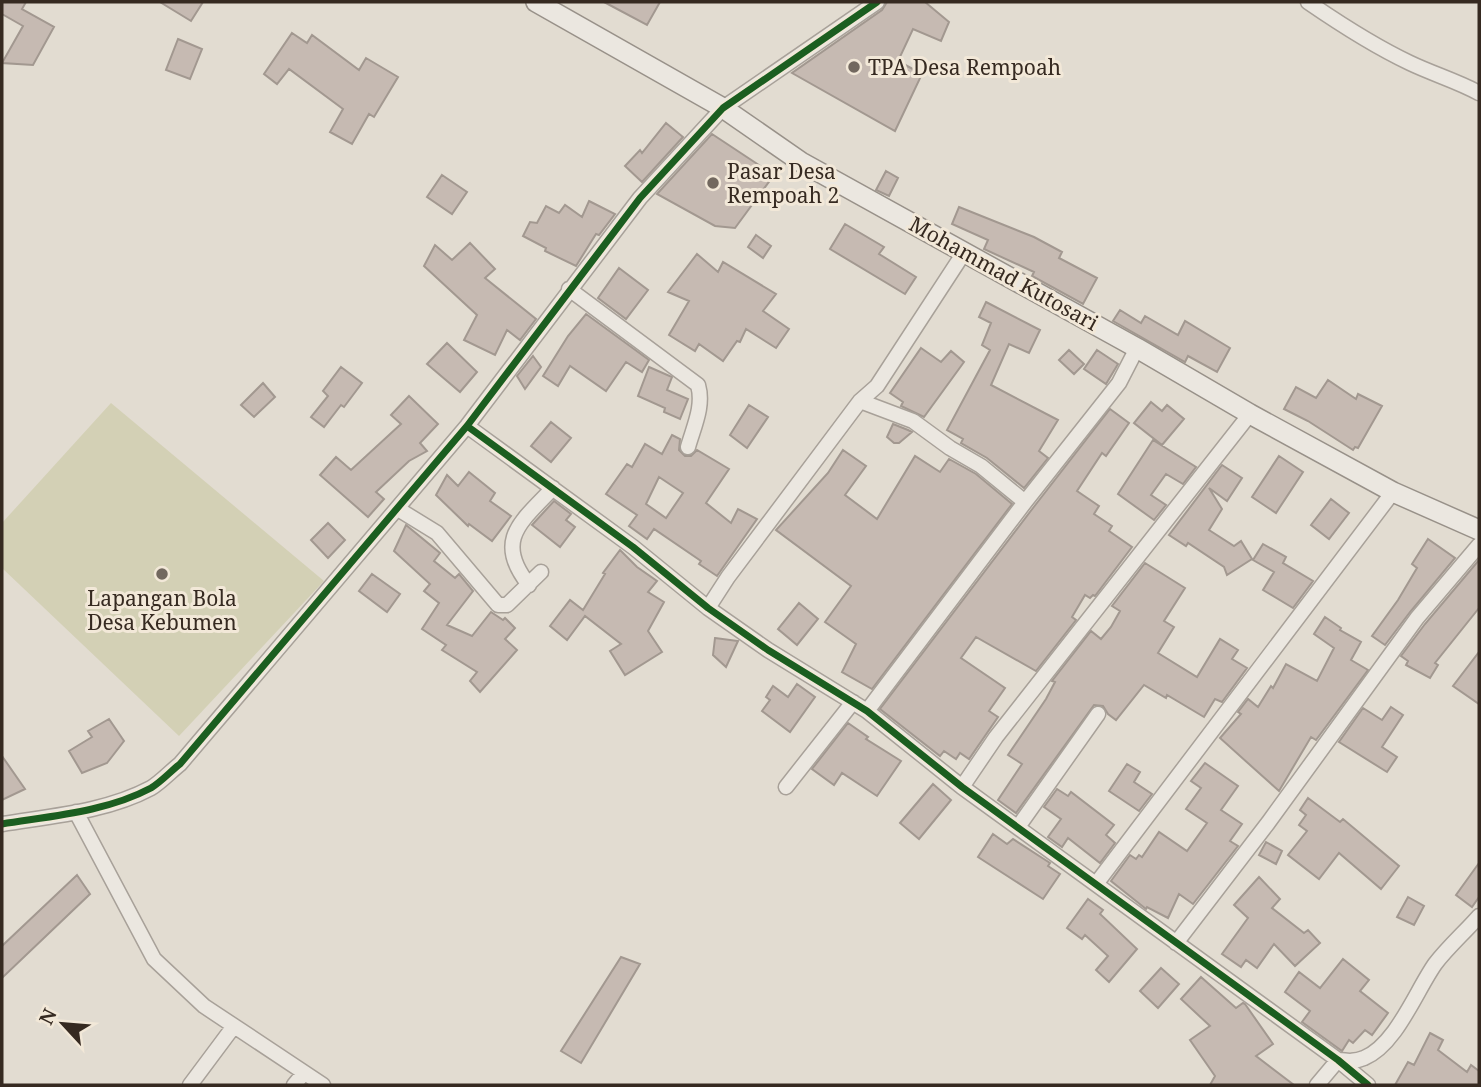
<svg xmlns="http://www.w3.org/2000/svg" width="1481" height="1087" font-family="'Noto Serif',serif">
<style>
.green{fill:#d3d0b5}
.building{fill:#c6bab2;stroke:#a29890;stroke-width:2;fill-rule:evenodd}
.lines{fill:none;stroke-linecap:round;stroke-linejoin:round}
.street-casing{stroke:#a8a199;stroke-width:17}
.secondary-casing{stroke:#989189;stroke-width:22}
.street{stroke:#ebe7e0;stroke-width:14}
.secondary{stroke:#ebe7e0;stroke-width:19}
.cycleway-casing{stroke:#f2e8d8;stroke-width:11}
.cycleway{stroke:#1b5e20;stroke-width:7}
.poi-dot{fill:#72685f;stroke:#f2e8d8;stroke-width:2.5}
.labels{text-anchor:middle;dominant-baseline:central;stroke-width:6;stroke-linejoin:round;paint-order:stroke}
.poi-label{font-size:21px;fill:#362a21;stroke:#f2e8d8;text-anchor:start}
.street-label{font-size:21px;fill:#362a21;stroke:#f2e8d8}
</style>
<rect width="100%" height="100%" fill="#e2dcd1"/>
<path class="green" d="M111 403 324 581 179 736 2 568V523Z"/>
<path class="building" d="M2 2H26L22 9 54 27 33 65 2 63 23 26 2 14Z
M160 2H203L191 21Z
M604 2H660L647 25Z
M887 2H925L949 22 941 41 913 29 898 61 922 74 895 131 792 73 882 10Z
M292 33 307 43 312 35 359 70 366 58 398 77 374 117 369 114 352 144 330 132 343 109 289 69 277 84 264 74Z
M178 39 202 49 190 79 166 70Z
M666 123 683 137 642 182 625 166 640 150 642 153Z
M712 134 774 175 735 228 715 226 657 194Z
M886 171 898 178 889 196 876 190Z
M442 175 467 192 452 214 427 197Z
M589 201 615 214 599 235 596 234 576 266 545 251 546 248 523 236 530 222 537 223 546 206 559 213 565 205 582 217Z
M959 207 1034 237 1062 252 1059 258 1097 278 1083 304 1032 276 1034 272 984 249 988 240 952 224Z
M845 224 884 247 879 254 916 277 905 294 830 249Z
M756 235 771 246 763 258 748 247Z
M470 243 495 269 485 278 536 319 520 340 507 330 495 355 464 340 477 315 424 266 435 245 452 260Z
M697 254 718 272 723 262 776 294 763 311 789 329 776 348 746 329 740 342 737 341 723 361 699 344 695 351 669 335 689 301 668 292Z
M619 268 648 290 626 319 598 298Z
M986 302 1040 330 1029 353 1009 344 991 385 1058 420 1039 451 1048 458 1024 488 987 458 961 443 963 439 947 430 990 350 982 345 991 323 979 317Z
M1120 310 1141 323 1145 316 1178 335 1185 321 1230 348 1217 372 1188 356 1185 362 1113 321Z
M586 314 649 360 642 372 626 362 606 391 570 366 558 386 543 376 568 336Z
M447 343 477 372 460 392 427 364Z
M921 348 941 362 951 351 964 362 924 417 901 406 903 402 890 393Z
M1069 350 1084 364 1074 374 1059 360Z
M1097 350 1118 364 1106 384 1084 369Z
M533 356 541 367 525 389 517 376Z
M341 367 362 383 344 407 341 405 324 427 311 417 328 396 323 391Z
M649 367 672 377 667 390 688 399 680 419 664 412 665 408 638 396Z
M1328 380 1356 399 1358 394 1382 406 1358 448 1355 447 1353 450 1308 421 1284 409 1296 387 1316 398Z
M263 383 275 397 254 417 241 405Z
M409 396 438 424 420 443 427 451 409 461 376 492 384 499 368 517 320 475 336 457 351 470 401 424 391 415Z
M1151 402 1162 411 1167 405 1184 419 1162 445 1134 423Z
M749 405 768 417 747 448 730 435Z
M1110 409 1129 423 1106 456 1102 453 1077 491 1099 506 1094 514 1112 526 1109 531 1132 547 1095 596 1093 595 1090 598 1085 595 1072 617 1076 620 1036 671 976 637 961 658 1005 688 989 711 998 717 969 759 960 753 956 759 944 751 940 756 880 709 1033 508Z
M551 422 571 438 551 462 531 446Z
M893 424 908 430 912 432 899 443H894L887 437Z
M672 435 680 439 679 450 685 456H691L697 450 729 469 706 503 731 523 738 509 757 519 717 576 699 564 701 561 654 529 647 539 629 526 637 515 606 494 627 464 632 467 645 444 662 454ZM659 477 683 493 666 518 646 504Z
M1153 440 1196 467 1183 484 1166 474 1151 495 1166 505 1154 520 1118 494Z
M843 450 866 466 845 495 877 519 915 456 940 472 949 459 976 474 1012 504 872 689 842 672 856 644 825 622 851 586 776 530 828 473Z
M1279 456 1303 472 1276 513 1252 497Z
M1222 465 1242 478 1227 501 1209 488 1222 509 1209 530 1234 546 1241 541 1252 559 1227 575 1224 567 1188 543 1186 546 1169 535Z
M469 472 495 493 490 501 511 516 492 541 469 524 468 526 436 495 447 475 458 486Z
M1331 499 1349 513 1329 539 1311 525Z
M554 501 571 514 566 520 575 527 560 547 532 525Z
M328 523 345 540 328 558 311 540Z
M406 525 440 553 434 561 455 578 459 574 473 591 447 625 472 636 491 612 503 620 505 618 515 628 505 639 517 650 480 692 470 681 477 672 442 650 446 645 422 629 439 603 424 591 430 584 394 551Z
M1428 539 1455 558 1410 612 1385 645 1372 636 1398 600 1417 568 1412 564Z
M1263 544 1286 557 1283 563 1313 581 1293 608 1263 590 1274 572 1253 560Z
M620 550 637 567 657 581 648 592 664 602 648 631 662 652 625 675 610 651 621 644 585 616 567 640 550 626 570 600 583 610 605 574 603 573Z
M1479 560V608L1435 663 1438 665 1430 678 1406 665 1408 661 1401 656 1425 624Z
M1145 563 1185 588 1164 621 1174 627 1158 653 1197 677 1220 639 1238 650 1232 659 1247 668 1222 702 1215 699 1204 717 1167 695 1166 698 1144 685 1116 720 1108 714 1103 706 1094 705 1016 813 998 800 1022 764 1008 755 1046 699 1055 682 1052 681 1091 631 1101 639 1111 627 1120 611 1112 606Z
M372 574 400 594 387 612 359 591Z
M799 603 818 619 797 645 778 629Z
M1325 617 1341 628 1340 630 1361 642 1351 660 1368 670 1316 740 1311 737 1279 791 1220 738 1241 714 1238 712 1248 699 1258 707 1271 686 1273 688 1286 664 1317 681 1334 648 1314 634Z
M715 638 738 641 726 667 713 655Z
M1479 652V704L1453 686Z
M797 684 815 697 790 732 762 711 770 700 766 697 773 686 788 697Z
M1391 707 1403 715 1382 747 1397 757 1387 772 1339 742 1363 708 1382 720Z
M109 719 124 741 107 763 82 773 69 751 92 737 88 731Z
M848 723 868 737 866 739 901 761 877 796 842 773 834 785 812 769Z
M2 756 25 789 2 800Z
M1205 763 1238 786 1221 810 1242 824 1230 841 1238 846 1193 904 1179 894 1168 918 1147 907 1146 909 1111 881 1130 855 1136 859 1139 855 1142 857 1159 832 1187 851 1207 823 1186 809 1201 788 1191 781Z
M1127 764 1140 772 1134 782 1152 794 1139 811 1109 791Z
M933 784 951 800 919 839 900 823Z
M1057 789 1068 796 1071 792 1114 825 1106 835 1115 843 1100 863 1068 838 1062 847 1048 837 1061 819 1044 807Z
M1308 798 1340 822 1343 819 1399 866 1381 889 1339 853 1319 879 1288 855 1307 831 1299 825 1306 815 1300 810Z
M993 834 1007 844 1013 839 1050 863 1048 866 1060 874 1043 899 978 857Z
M1266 842 1282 851 1276 864 1259 855Z
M1479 863V897L1472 907 1456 895Z
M77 875 90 894 2 978V946Z
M1259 877 1280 899 1272 908 1304 933 1308 930 1320 943 1295 966 1274 944 1257 968 1246 960 1241 967 1222 954 1248 918 1234 905Z
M1408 897 1424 906 1414 925 1397 917Z
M1088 899 1103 910 1100 914 1137 949 1109 982 1096 970 1108 956 1085 935 1082 939 1067 928Z
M621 957 640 964 581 1063 561 1051Z
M1343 959 1369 980 1360 991 1388 1013 1372 1035 1365 1030 1353 1043 1349 1040 1342 1051 1302 1022 1310 1011 1285 992 1299 972 1320 988Z
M1161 968 1179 984 1158 1008 1140 991Z
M1201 977 1236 1008 1243 1003 1245 1004 1273 1044 1256 1056 1294 1085H1210L1215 1076 1190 1040 1210 1026 1181 999Z
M1430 1033 1443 1040 1438 1050 1467 1072 1471 1065 1479 1071V1085H1395L1408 1062 1414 1065Z"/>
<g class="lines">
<g class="street-casing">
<path id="street" d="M1308 2C1340 24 1374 46 1410 63 1433 74 1457 81 1479 93
M569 289 698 385C704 406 694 426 688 447
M860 401 913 421 950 448 981 466 1025 502
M467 426 633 547 708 608 768 650 867 711 962 787 1338 1060 1368 1085
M398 509 437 533 498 605H507L541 572
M529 585C493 540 522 521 553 488
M708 608 728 577 860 401 877 386 965 251
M867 711 1025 502 1119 383 1137 348
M786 787 853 702
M962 787 996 737 1250 414
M76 812 154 959 204 1006 323 1085
M2 824C51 816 106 812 151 788 161 782 171 771 180 764L467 426 640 198 723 108 877 2
M1018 827 1098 714
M1096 884 1393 492
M1176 943 1268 823 1417 618 1479 545
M190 1085 234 1026
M294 1085 304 1073
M1317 1085 1338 1060C1347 1061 1355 1062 1364 1058 1396 1045 1416 991 1435 964 1448 947 1465 932 1479 916"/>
</g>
<g class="secondary-casing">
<path id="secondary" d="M536 2 723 108 801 162 1137 348 1250 414 1393 492 1479 530"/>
</g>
<use href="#street" class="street"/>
<use href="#secondary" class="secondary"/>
<g class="cycleway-casing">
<path id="cycleway" d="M467 426 633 547 708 608 768 650 867 711 962 787 1338 1060 1368 1085
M2 824C51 816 106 812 151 788 161 782 171 771 180 764L467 426 640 198 723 108 877 2"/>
</g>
<use href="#cycleway" class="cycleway"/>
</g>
<g class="poi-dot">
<circle cx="854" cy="67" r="7"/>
<circle cx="713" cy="183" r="7"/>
<circle cx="162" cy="574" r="7"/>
</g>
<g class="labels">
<g class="poi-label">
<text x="868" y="67">TPA Desa Rempoah</text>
<text x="727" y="171">Pasar Desa<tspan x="727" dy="24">Rempoah 2</tspan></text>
<text x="162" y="598" text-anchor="middle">Lapangan Bola<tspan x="162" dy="24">Desa Kebumen</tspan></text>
</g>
<g class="street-label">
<text transform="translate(1004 273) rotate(29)">Mohammad Kutosari</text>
</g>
</g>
<rect width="1481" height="1087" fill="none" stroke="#362a21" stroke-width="7"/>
<g transform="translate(63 1024) rotate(296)" stroke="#f2e8d8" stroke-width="5" paint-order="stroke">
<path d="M0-5L12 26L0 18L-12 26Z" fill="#362a21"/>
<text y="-10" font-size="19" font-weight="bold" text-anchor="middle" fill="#362a21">N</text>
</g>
</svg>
